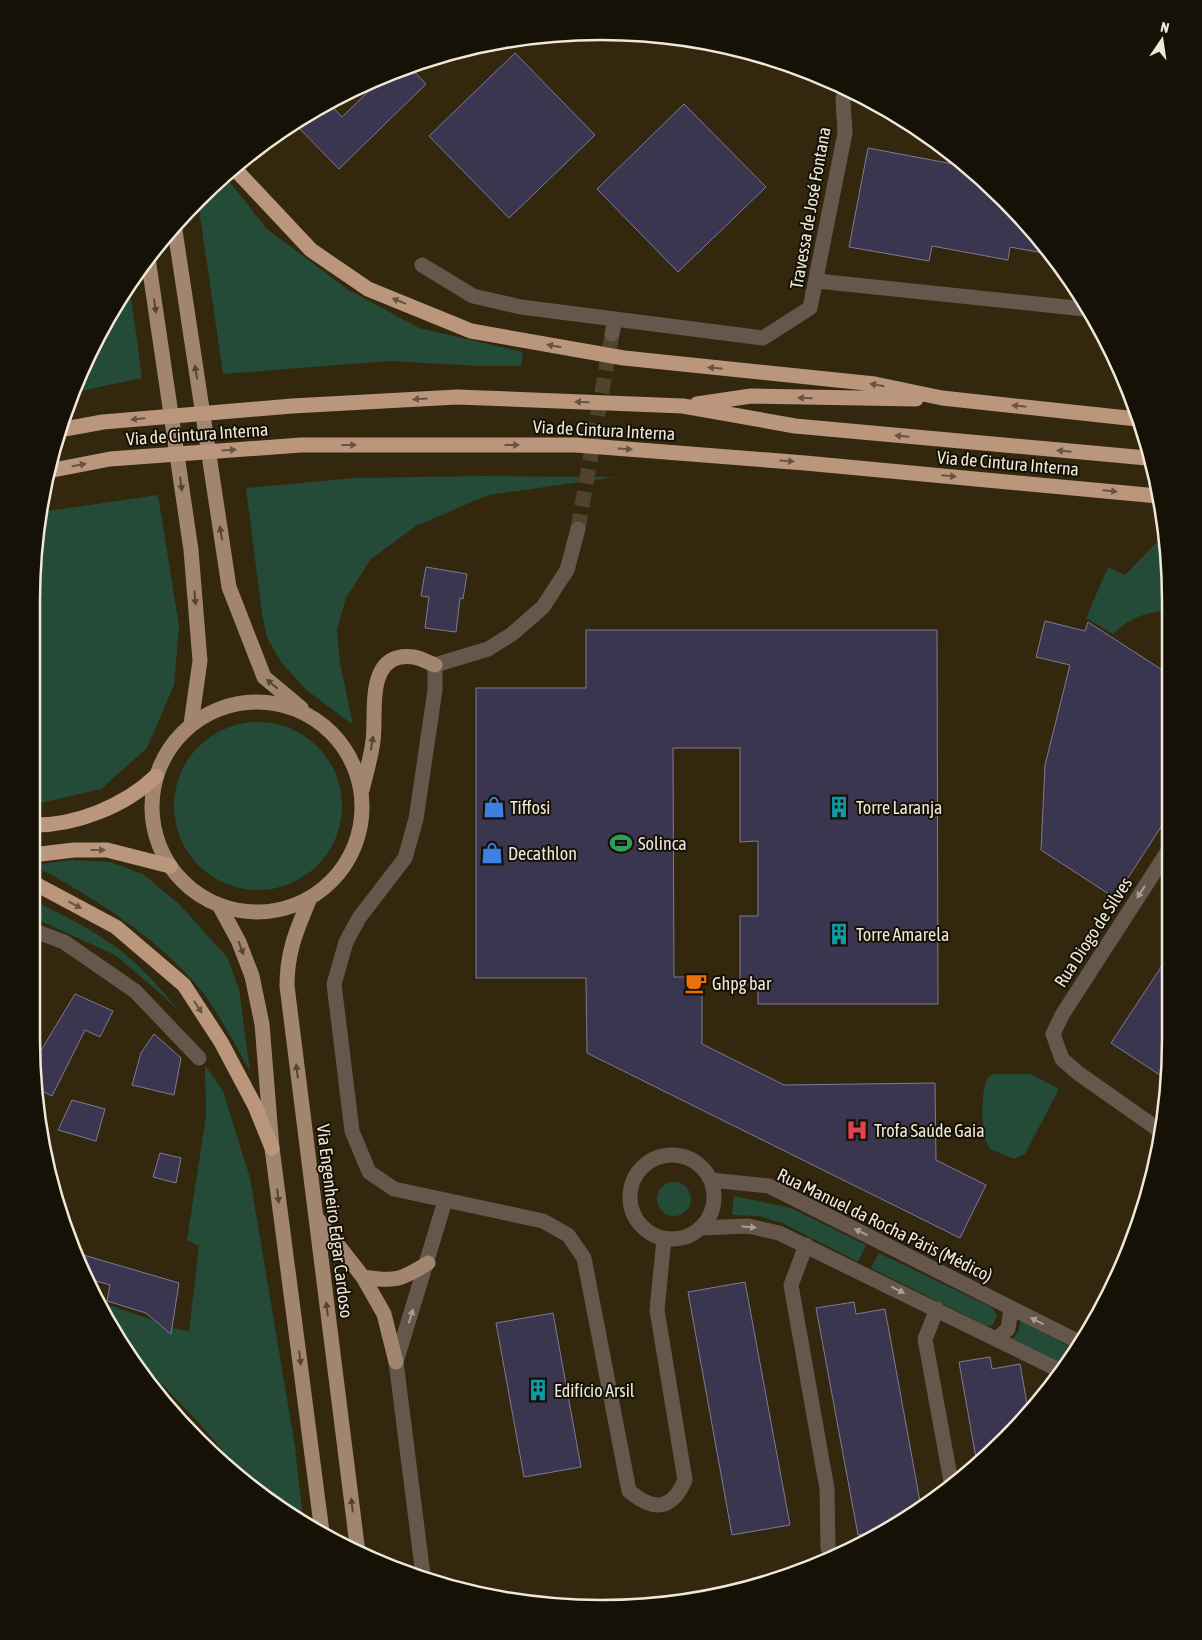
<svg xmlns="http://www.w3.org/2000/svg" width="1202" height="1640" font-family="'Asap Condensed',sans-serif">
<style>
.green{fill:#234b38}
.building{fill:#3b364f;stroke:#7f7996}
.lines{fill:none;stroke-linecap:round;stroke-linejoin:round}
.minor-tunnel{stroke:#4f442b;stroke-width:15;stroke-dasharray:15 8;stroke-linecap:butt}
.minor{stroke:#66574d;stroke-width:15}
.major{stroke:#a2856f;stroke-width:15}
.highway{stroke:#ba967c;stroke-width:15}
.oneway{fill:#685441}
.oneway2{fill:#554535}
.oneway3{fill:#aa9f92}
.labels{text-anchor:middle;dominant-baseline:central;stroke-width:4;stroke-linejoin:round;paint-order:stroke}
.street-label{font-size:18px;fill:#efe7d8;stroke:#161106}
.poi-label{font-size:18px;fill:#efe7d8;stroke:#161106;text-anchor:start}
.rim{fill:none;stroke:#efe7d8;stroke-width:2.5}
</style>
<rect width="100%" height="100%" fill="#33270d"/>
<path class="green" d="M225 176 266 228 347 289 419 328 523 352 521 366H478L390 361 223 374 198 202Z
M129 283 142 378 71 393 75 383Z
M484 476 616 477 488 495 416 526 371 559 346 598 337 629 340 663 353 725 305 689 282 663 267 638 262 614 246 488 354 478Z
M158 495 179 626 174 685 147 748 101 789 32 805V564L41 512Z
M1155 544 1166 545V610C1145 613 1129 618 1113 634L1086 618 1108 567 1125 575Z
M174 806a84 84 0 1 1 168 0a84 84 0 1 1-168 0Z
M72 860 110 862 143 874 179 904 227 957 239 989 250 1071C234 1044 220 1014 200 989 158 938 91 895 32 865Z
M32 900C60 913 95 931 120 950 142 967 162 990 179 1011L160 993 115 955 32 917Z
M205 1065 223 1091 250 1178 295 1447 303 1520 240 1477 229 1458 200 1424 155 1377 125 1352 98 1301 155 1321 161 1326 189 1331 199 1246 187 1240 206 1116Z
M994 1074H1031L1059 1089 1025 1154 1014 1159 990 1149C980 1138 980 1087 989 1076Z
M657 1199a17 17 0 1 1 34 0a17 17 0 1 1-34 0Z
M734 1196 791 1208 866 1245 858 1262 782 1223 759 1216 732 1215Z
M879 1253 993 1308 997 1316 993 1325 987 1326 871 1268Z
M1021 1321 1076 1350 1065 1365 1012 1339 1018 1332Z"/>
<path class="building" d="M515 53 595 135 509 218 429 136Z
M410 67 426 84 339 169 295 124 329 103 342 117 374 86 370 82Z
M684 104 766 187 678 272 597 189Z
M868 148 969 167 1054 255 1010 247 1008 260 932 246 929 261 849 247Z
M426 567 467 574 463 599 460 598 456 632 425 628 429 597 421 596Z
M1045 621 1085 631 1088 622 1167 673 1168 816 1115 898 1041 850 1045 765 1070 665 1036 657Z
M586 630H937L938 1004H758V985H740V916H758V841L740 842V748H673L674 977H702V1044L784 1085 935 1083 936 1160 986 1185 960 1238 587 1053 586 978H476V688H586Z
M1169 955 1170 1077 1169 1081 1111 1043Z
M75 994 113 1011 100 1037 85 1030 52 1096 38 1089 34 1062Z
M154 1034 181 1058 174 1095 132 1085 141 1053Z
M72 1100 105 1109 96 1141 58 1130Z
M160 1153 181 1158 176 1183 153 1177Z
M73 1252 179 1283 171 1334 146 1313 107 1301 110 1285 86 1278Z
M745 1282 790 1525 732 1535 688 1292Z
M854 1302 856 1314 885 1309 921 1507 877 1532 858 1535 816 1308Z
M553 1313 581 1467 524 1477 496 1323Z
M990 1357 992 1369 1020 1364 1029 1415 977 1464 959 1362Z"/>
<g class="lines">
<path class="minor-tunnel" d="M578 529 612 334"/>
<path class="minor" d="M422 265 473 296 521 307 763 338 810 308 845 133 843 100 845 89
M817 281 1085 309
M612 334 615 319
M578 529 567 570 543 607 512 634 488 649 435 665V690L416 819 405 858 359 918 346 942 334 984 352 1131 369 1172 394 1189 543 1221 568 1235 584 1258 629 1491C654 1512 672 1510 685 1480L657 1310 664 1239
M32 930 64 942 135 991 199 1058
M1159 1130 1078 1073 1062 1059 1053 1034 1062 1015 1168 851
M630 1197a42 42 0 1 1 84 0a42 42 0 1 1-84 0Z
M711 1180 769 1186 1081 1343
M701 1228 748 1226 779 1233 1061 1371
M806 1245 791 1285 827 1489 828 1548
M937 1309 925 1339 952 1487
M996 1339 1008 1329 1011 1308
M423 1575 396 1362 445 1201"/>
<path class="major" d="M174 224 229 587 264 677 301 708
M148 258 191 550 200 661 191 724
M152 807a105 105 0 1 1 210 0a105 105 0 1 1-210 0Z
M362 790C366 774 371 757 373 741 377 712 364 651 414 657 421 658 429 663 435 665
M310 898C297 930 287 950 287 986L358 1553
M219 905 239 942 252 976 262 1024 272 1148 322 1532
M316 1217 363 1277C395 1282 401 1280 428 1263
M363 1277 384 1314 396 1362"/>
<path class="highway" d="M234 168 311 250 368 289 471 331 624 358 875 384 942 398 1137 419
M697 404 751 396 916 399
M59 430 103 422 292 406 457 397 683 406 795 426 1147 458
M48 471 110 459 301 445H576L805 463 1158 496
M32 825C75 826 125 806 156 776
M32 855 74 850H107L170 866
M32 882 116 927 184 985 221 1042 255 1106 272 1148"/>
</g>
<defs><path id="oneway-solid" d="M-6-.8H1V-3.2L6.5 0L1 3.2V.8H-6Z" transform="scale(1.25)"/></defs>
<g class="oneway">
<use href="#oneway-solid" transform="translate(399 301) rotate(-158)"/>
<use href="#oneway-solid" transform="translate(554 346) rotate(-170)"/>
<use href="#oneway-solid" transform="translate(715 368) rotate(-174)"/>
<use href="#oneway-solid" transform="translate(877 385) rotate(-170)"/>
<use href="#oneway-solid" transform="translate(805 398) rotate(-179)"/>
<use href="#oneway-solid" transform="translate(420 399) rotate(177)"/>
<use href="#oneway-solid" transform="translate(582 402) rotate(-178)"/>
<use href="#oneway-solid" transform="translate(1019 406) rotate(-174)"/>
<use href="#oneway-solid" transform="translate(138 419) rotate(175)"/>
<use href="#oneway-solid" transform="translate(902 436) rotate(-175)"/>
<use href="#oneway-solid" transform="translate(349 445)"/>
<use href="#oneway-solid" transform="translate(512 445)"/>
<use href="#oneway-solid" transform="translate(625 449) rotate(4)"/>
<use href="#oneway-solid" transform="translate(229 450) rotate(-4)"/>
<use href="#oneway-solid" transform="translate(1064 451) rotate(-175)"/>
<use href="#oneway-solid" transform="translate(787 461) rotate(4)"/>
<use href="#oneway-solid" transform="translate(79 465) rotate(-11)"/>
<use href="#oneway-solid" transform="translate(949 476) rotate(5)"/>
<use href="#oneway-solid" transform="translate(1110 491) rotate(5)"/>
<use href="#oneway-solid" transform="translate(98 850)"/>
<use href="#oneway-solid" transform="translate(75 905) rotate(28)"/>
<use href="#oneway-solid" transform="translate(198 1007) rotate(57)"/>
</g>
<g class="oneway2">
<use href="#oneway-solid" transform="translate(155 306) rotate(82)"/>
<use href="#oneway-solid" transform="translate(196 372) rotate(-99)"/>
<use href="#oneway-solid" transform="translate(181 484) rotate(82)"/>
<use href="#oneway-solid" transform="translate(221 533) rotate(-99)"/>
<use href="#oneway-solid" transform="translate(195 598) rotate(85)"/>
<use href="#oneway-solid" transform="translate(272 684) rotate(-140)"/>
<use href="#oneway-solid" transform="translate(372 743) rotate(-81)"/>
<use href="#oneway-solid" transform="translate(241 948) rotate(69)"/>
<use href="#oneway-solid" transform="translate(297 1071) rotate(-97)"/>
<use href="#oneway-solid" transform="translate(278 1196) rotate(83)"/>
<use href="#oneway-solid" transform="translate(327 1309) rotate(-97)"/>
<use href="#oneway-solid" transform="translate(300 1358) rotate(83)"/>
<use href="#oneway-solid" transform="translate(352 1505) rotate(-97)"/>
</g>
<g class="oneway3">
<use href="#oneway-solid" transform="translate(1141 892) rotate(123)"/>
<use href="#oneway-solid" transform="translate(749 1227) rotate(6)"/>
<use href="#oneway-solid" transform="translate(861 1232) rotate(-154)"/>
<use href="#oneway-solid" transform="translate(898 1290) rotate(26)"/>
<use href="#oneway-solid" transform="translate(411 1316) rotate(-73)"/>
<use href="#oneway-solid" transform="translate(1037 1321) rotate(-153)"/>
</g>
<defs>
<g id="shop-bare" transform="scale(1.725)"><path d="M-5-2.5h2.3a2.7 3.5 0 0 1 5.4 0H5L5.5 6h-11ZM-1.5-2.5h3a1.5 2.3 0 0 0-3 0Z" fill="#3f7fe0" stroke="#161106" stroke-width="2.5" paint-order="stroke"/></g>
<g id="building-bare" transform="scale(1.725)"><path d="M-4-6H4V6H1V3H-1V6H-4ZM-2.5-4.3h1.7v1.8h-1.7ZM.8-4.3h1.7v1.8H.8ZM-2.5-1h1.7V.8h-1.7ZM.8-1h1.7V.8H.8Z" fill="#0f9aa8" stroke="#161106" stroke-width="2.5" paint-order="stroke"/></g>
<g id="stadium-bare" transform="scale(1.725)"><path d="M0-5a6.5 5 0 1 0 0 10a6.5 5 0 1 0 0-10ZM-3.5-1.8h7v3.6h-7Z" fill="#2e9e5b" stroke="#161106" stroke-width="2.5" paint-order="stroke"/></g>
<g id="cafe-bare" transform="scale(1.725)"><path d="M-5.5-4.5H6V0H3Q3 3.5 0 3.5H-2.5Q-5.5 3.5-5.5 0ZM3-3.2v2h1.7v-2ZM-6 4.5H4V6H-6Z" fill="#e8710a" stroke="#161106" stroke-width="2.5" paint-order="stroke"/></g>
<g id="hospital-bare" transform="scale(1.725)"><path d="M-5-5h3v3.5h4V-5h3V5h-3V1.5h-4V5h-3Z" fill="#e0444e" stroke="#161106" stroke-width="2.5" paint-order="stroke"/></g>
</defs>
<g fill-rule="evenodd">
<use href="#shop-bare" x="494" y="807"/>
<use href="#building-bare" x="839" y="807"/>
<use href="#stadium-bare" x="621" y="843"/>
<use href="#shop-bare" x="492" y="853"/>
<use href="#building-bare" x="839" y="934"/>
<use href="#cafe-bare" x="696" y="983"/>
<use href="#hospital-bare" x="857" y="1130"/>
<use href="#building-bare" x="538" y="1390"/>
</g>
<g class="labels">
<g class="street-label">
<text transform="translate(810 208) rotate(-80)">Travessa de José Fontana</text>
<text transform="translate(604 430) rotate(3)">Via de Cintura Interna</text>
<text transform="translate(197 434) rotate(-4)">Via de Cintura Interna</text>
<text transform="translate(1008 463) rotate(5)">Via de Cintura Interna</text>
<text transform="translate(1093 932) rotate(-57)">Rua Diogo de Silves</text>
<text transform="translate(335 1221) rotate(83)">Via Engenheiro Edgar Cardoso</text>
<text transform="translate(885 1225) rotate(26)">Rua Manuel da Rocha Páris (Médico)</text>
</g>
<g class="poi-label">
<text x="510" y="807">Tiffosi</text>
<text x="856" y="807">Torre Laranja</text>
<text x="638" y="843">Solinca</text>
<text x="508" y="853">Decathlon</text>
<text x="856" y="934">Torre Amarela</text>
<text x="712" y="983">Ghpg bar</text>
<text x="874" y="1130">Trofa Saúde Gaia</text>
<text x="554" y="1390">Edifício Arsil</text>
</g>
</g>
<path d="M0 0H1202V1640H0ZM601 40H601A561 561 0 0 1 1162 601V1039A561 561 0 0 1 601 1600H601A561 561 0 0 1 40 1039V601A561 561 0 0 1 601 40Z" fill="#161106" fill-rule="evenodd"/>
<path class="rim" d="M601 40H601A561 561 0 0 1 1162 601V1039A561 561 0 0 1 601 1600H601A561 561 0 0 1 40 1039V601A561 561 0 0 1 601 40Z"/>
<g transform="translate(1162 40) rotate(13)" stroke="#161106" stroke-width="4" paint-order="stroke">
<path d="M0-4L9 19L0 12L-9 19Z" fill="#efe7d8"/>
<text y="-8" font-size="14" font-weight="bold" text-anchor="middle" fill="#efe7d8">N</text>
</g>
</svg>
